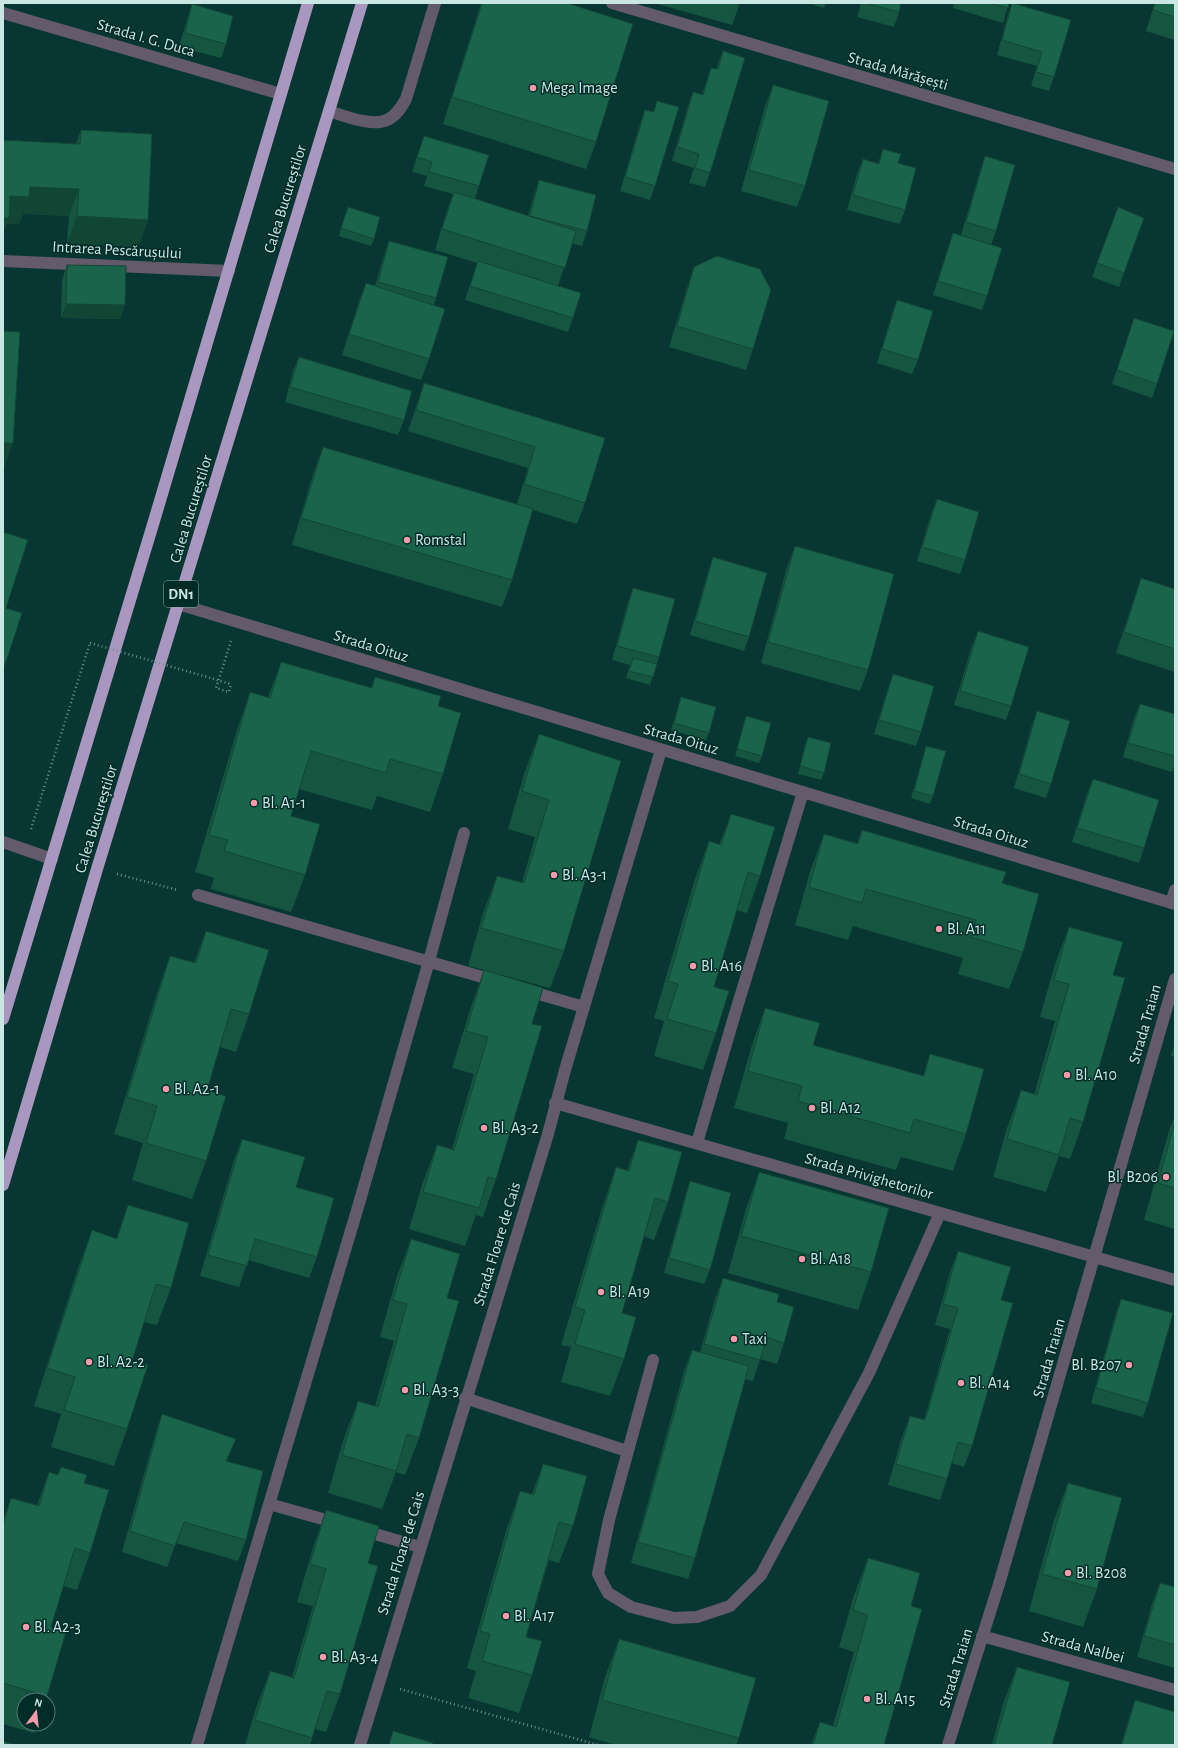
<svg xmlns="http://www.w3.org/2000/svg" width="1178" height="1748" font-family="'Alegreya Sans',sans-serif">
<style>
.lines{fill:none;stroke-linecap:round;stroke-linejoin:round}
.path{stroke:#6e9390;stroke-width:2.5;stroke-dasharray:1 3;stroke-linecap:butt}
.minor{stroke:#635b6b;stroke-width:12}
.highway{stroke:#aa97bf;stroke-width:12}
.path-bridge{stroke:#6e9390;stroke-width:2.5;stroke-dasharray:1 3;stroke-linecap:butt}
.wall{fill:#165640}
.shaded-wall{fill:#124634}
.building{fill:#1a644b;stroke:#124634}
.poi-dot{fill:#f39aac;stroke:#002c28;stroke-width:1.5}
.labels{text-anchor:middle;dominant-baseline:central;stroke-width:3;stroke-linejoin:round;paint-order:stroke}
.shield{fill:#002c28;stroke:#8daeab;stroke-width:1}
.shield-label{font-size:15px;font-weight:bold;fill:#cae6e3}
.street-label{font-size:16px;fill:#cae6e3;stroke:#002c28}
.poi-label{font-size:16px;fill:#cae6e3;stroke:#002c28;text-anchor:start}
</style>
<rect width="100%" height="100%" fill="#083632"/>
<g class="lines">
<path class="path" d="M231 641 216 688 229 692 231 684
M31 829 90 643
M117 874 178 890
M400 1689 598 1745"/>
<path class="minor" d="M612 3 1175 169
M3 13 281 94
M329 111C344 116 372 127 387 120 396 116 401 108 406 99L435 3
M3 261 229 271
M178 604 1175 904
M3 842 52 859
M198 895 496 981
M1171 903 1175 890
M525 990 584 1007
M555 1103 1175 1280
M697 1143 734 1017 803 792
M653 1360 609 1520 598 1574 608 1593 631 1607 674 1618 697 1617 730 1606 761 1575 869 1373 940 1213
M465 1398 627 1451
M269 1504 337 1523
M361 1530 420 1547
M982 1636 1175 1690
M197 1745 358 1207 429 961 464 833
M360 1745 548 1134 565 1070 661 750
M948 1745 999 1584 1175 979"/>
<path class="highway" d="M3 1019 154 521 308 3
M3 1185 97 869 362 3"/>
<path class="path-bridge" d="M90 643 231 684"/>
</g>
<path class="wall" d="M481 3H482L596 142 586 169 443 124Z
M654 3H740L732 25Z
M808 3H826L824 8Z
M861 3H901L899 12 894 27 857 17Z
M954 3H1009L1003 23 953 8Z
M1012 3 1071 20 1054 77 1049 91 1031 86 1037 66 997 55 1007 18Z
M1155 3H1175V40L1146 31Z
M192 4 226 44 221 58 179 47 187 19Z
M723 51 710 173 705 187 689 183 694 168 672 161 688 106 693 92 702 94 711 68 716 69Z
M773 85 805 186 797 207 741 191 765 106Z
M657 101 655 186 650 200 620 191 640 124 645 110 653 112Z
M81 130 148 220 138 247 67 243 69 216 23 214 19 224H7L3 140 76 144Z
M424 136 479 186 475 199 528 216 534 195 539 180 587 231 582 246 572 243 558 286 573 318 568 332 465 300 477 263 435 250 446 213 453 194 424 186 427 176 412 172 419 150Z
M883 149 898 163 905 210 900 224 847 210 857 174 863 159 878 163Z
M985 156 996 231 991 245 987 296 982 310 933 295 948 247 953 233 961 235 980 171Z
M1118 207 1144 218 1119 287 1092 277Z
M345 214 374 239 371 246 339 236Z
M389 241 436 298 434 305 429 359 421 380 342 355 358 304 366 283 375 286 384 255Z
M67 265 125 305 120 319 61 318 62 280Z
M694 267 753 349 746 370 669 347 687 288Z
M897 300 918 360 912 374 877 363 892 314Z
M1134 318 1157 384 1152 398 1112 384Z
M299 357 404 420 398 435 285 402 293 371Z
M424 383 605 438 585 503 577 524 533 510 512 580 502 607 292 545 313 474 323 447 517 504 528 468 408 431Z
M937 499 965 560 960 574 917 561 931 514Z
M3 532 6 608V662L3 669Z
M795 546 868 670 860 691 761 663 787 567Z
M713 557 749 637 744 651 690 635 708 572Z
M1141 578 1175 589V672L1116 653Z
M633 588 659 657 650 685 626 678 630 665 612 660 628 602Z
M978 631 1011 706 1006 720 954 705 972 646Z
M281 662 371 688 375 677 438 706 443 774 430 812 377 796 372 810 299 789 291 816 305 875 291 912 211 889 214 878 195 872 237 730 250 692 268 697Z
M893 674 921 732 916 746 874 734 888 688Z
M681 697 709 733 706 740 671 730Z
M1140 704 1175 714V765L1172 772 1123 757 1134 718Z
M1037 711 1051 784 1046 798 1014 788 1032 725Z
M746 716 762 756 759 763 735 756Z
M539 734 621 761 564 951 550 988 498 974 532 1024 496 1179 483 1217 476 1215 465 1246 409 1229 423 1182 437 1145 452 1149 474 1074 452 1068 471 1007 484 970 468 966 483 913 497 876 522 882 535 837 508 829 525 771Z
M808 737 824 773 821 780 798 774 805 744Z
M926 746 933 796 930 804 911 798 924 753Z
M1093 779 1144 848 1139 863 1072 842 1087 793Z
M731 814 760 876 747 913 736 910 714 987 716 1033 703 1070 654 1056 664 1021 654 1018 695 879 709 841 719 845Z
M862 830 1002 883 1023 952 1009 989 958 974 963 958 853 926 848 940 795 925 810 872 824 834 857 843Z
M1069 927 1113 975 1083 1122 1070 1159 1059 1156 1046 1192 993 1177 1007 1128 1021 1090 1034 1095 1055 1021 1040 1017 1055 964Z
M206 931 249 1014 236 1052 220 1047 207 1090 206 1161 192 1199 132 1180 143 1143 114 1134 157 993 170 956 194 963Z
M765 1008 813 1045 923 1076 930 1054 966 1134 953 1171 901 1157 896 1170 784 1139 788 1123 734 1108 752 1045Z
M1175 1043V1057L1171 1056Z
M1175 1115V1229L1144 1220 1169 1131Z
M242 1139 296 1187 317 1257 309 1278 248 1260 239 1287 200 1276 234 1160Z
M638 1140 668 1202 654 1240 644 1236 622 1313 624 1359 610 1396 561 1382 571 1347 561 1345 603 1205 616 1167 627 1171Z
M759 1172 871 1272 858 1310 728 1273 746 1209Z
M690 1181 710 1270 704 1284 664 1273 685 1196Z
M128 1205 171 1288 157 1325 144 1322 132 1361 127 1429 114 1466 51 1447 61 1414 34 1406 78 1268 92 1230 116 1239Z
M411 1239 447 1298 419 1438 405 1475 396 1472 382 1509 328 1493 344 1438 358 1401 375 1406 394 1341 380 1337 397 1276Z
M958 1251 1001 1300 972 1446 964 1467 952 1463 947 1479 940 1500 888 1485 902 1437 910 1416 924 1420 950 1329 935 1325 950 1272Z
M723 1278 777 1302 784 1343 777 1364 760 1359 753 1381 745 1379 695 1558 688 1579 631 1563 684 1371 692 1350 700 1353 715 1299Z
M1121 1299 1148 1403 1143 1417 1091 1403 1116 1313Z
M162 1414 228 1461 246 1540 238 1561 176 1543 167 1567 122 1552 155 1435Z
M543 1464 573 1526 559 1563 549 1560 526 1637 532 1675 519 1713 468 1698 476 1671 467 1668 507 1528 520 1491 532 1494Z
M61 1467 84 1483 90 1553 77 1590 63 1586 51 1627 47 1696 46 1700H24V1724H37L34 1733 3 1724V1521L11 1498 37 1505 49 1472 58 1475Z
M1068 1483 1097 1589 1083 1627 1029 1611 1054 1520Z
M326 1510 368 1563 340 1694 326 1732 315 1729 310 1745H245L256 1708 270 1671 292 1677 313 1606 297 1602 313 1548Z
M868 1558 911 1606 884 1745H811L820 1722 833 1726 854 1652 839 1647 854 1595Z
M1160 1583 1175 1587V1668L1137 1657 1152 1604Z
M619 1639 739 1738 736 1745H616L589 1737 605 1677Z
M1017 1667 1052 1745H992L1003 1704Z
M1135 1700 1175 1745H1121L1128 1721Z"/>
<path class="shaded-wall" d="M30 187 79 189 69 216 23 214 19 224H7L3 233V214L10 196Z
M77 216 148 220 138 247 67 243Z
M66 304 125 305 120 319 61 318Z
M3 443H13L3 471Z
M236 1439 228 1460 219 1482 226 1461Z"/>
<path class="building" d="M482 3H567L633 24 596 142 452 97Z
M865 3H901L899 12Z
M989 3H1009L1008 8Z
M1012 3 1071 20 1054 77 1036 72 1042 52 1002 40Z
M1155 3H1175V17L1153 10Z
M192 4 233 16 226 44 185 33Z
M723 51 745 58 710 173 695 168 699 154 677 147 693 92 703 95 711 68 718 69Z
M773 85 829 101 805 186 749 170Z
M657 101 679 107 655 186 625 177 645 110 654 112Z
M81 130 152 134 148 220 77 216 79 189 30 187 29 197 10 196 9 218H3V140L80 144Z
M424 136 489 155 479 186 429 172 432 162 417 157Z
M883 149 901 154 898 163 916 168 905 210 853 195 863 159 879 164Z
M985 156 1015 165 996 231 966 222Z
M539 180 596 195 587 231 530 216Z
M454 192 576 231 565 268 442 229Z
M348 207 380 217 374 239 341 228Z
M1118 207 1144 218 1124 273 1097 263Z
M953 233 1002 248 987 296 938 281Z
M389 241 448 257 436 298 378 282Z
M717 256 760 269 771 290 753 349 677 326 694 267Z
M478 261 581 293 573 318 470 286Z
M67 265 126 266 125 305 66 304Z
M366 283 445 309 429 359 349 334Z
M897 300 933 311 918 360 882 349Z
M1134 318 1174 331 1157 384 1117 370Z
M3 331 20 332 13 443H3Z
M299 357 412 391 404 420 290 387Z
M424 383 605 438 585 503 524 484 535 447 416 410Z
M323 447 533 509 512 580 301 518Z
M937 499 979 512 965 560 922 547Z
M3 532 28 540 6 608 22 613 6 662 3 661Z
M795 546 894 574 868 670 768 642Z
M713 557 767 573 749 637 695 621Z
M1141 578 1175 589V649L1124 632Z
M633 588 675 599 659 657 617 646Z
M978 631 1029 647 1011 706 960 691Z
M633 658 657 664 653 677 629 671Z
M281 662 372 688 375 677 441 696 438 706 461 713 443 774 390 759 386 773 311 751 291 816 320 824 305 875 224 851 228 840 209 835 250 692 270 698Z
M893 674 934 686 921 732 879 720Z
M681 697 716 707 709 733 674 723Z
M1140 704 1175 714V756L1128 743Z
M1037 711 1070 721 1051 784 1019 774Z
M746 716 771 723 762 756 737 749Z
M539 734 621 761 564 951 481 928 497 876 524 883 549 800 522 791Z
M808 737 831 743 824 773 800 766Z
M926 746 946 751 933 796 914 791Z
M1093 779 1159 800 1144 848 1077 828Z
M731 814 775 827 760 876 748 872 714 987 729 991 716 1033 667 1019 678 984 668 981 709 841 721 845Z
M862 830 1006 872 1002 883 1039 894 1023 952 971 937 976 920 866 889 862 903 809 887 824 834 858 844Z
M1069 927 1123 942 1113 975 1125 978 1083 1122 1070 1118 1059 1155 1007 1139 1021 1090 1037 1095 1069 984 1054 980Z
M206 931 269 950 249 1014 231 1009 207 1090 226 1096 206 1161 146 1143 157 1106 127 1097 170 956 196 963Z
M484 970 543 988 532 1024 542 1026 496 1179 488 1177 479 1208 423 1192 437 1145 454 1150 488 1037 466 1031Z
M765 1008 820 1023 813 1045 924 1076 930 1054 984 1069 966 1134 914 1119 910 1133 798 1101 802 1086 748 1071Z
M1175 1121V1188L1158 1183Z
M242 1139 305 1157 296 1187 334 1198 317 1257 255 1239 247 1266 208 1255Z
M638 1140 682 1152 668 1202 655 1198 622 1313 636 1317 624 1359 575 1344 585 1310 575 1307 616 1167 629 1171Z
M759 1172 889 1208 871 1272 741 1236Z
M690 1181 731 1193 710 1270 669 1258Z
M128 1205 189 1223 171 1288 156 1284 132 1361 148 1365 127 1429 64 1410 75 1377 47 1368 92 1230 117 1239Z
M411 1239 460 1254 447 1298 459 1301 419 1438 407 1434 396 1471 342 1455 358 1401 378 1407 407 1304 393 1300Z
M958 1251 1011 1267 1001 1300 1013 1303 972 1446 958 1442 947 1479 896 1464 910 1416 925 1420 958 1308 943 1304Z
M723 1278 779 1294 777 1302 794 1307 784 1343 767 1337 760 1360 704 1344Z
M1121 1299 1173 1313 1148 1403 1096 1388Z
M692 1350 749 1366 695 1558 638 1542Z
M162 1414 236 1439 226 1461 263 1471 246 1540 184 1522 175 1546 130 1531Z
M543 1464 587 1476 573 1526 559 1522 526 1637 542 1641 532 1675 482 1661 490 1634 480 1631 520 1491 534 1495Z
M61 1467 87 1475 84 1483 109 1490 90 1553 75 1548 51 1627 66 1632 47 1696 3 1683V1525L11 1498 39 1506 49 1472 58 1475Z
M1068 1483 1122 1498 1097 1589 1042 1574Z
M326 1510 379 1526 368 1563 378 1566 340 1694 327 1691 312 1738 255 1720 270 1671 294 1678 326 1569 310 1564Z
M868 1558 920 1573 911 1606 922 1609 884 1745H813L820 1722 836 1727 868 1615 853 1610Z
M1160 1583 1175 1587V1645L1144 1636Z
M619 1639 756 1678 739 1738 602 1700Z
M1017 1667 1070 1682 1052 1745H994Z
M1135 1700 1175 1712V1745H1122Z
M393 1731 433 1743 432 1745H389Z
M3 1741 16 1745H3Z"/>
<g class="poi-dot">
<circle cx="533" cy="88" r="4"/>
<circle cx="407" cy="540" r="4"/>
<circle cx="254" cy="803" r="4"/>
<circle cx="554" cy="875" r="4"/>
<circle cx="939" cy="929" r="4"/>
<circle cx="693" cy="966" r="4"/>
<circle cx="1067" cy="1075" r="4"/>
<circle cx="166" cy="1089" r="4"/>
<circle cx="812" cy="1108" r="4"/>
<circle cx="484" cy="1128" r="4"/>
<circle cx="1166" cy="1177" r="4"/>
<circle cx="802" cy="1259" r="4"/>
<circle cx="601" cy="1292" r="4"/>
<circle cx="734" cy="1339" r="4"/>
<circle cx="89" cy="1362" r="4"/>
<circle cx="1129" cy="1365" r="4"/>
<circle cx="961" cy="1383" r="4"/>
<circle cx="405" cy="1390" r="4"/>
<circle cx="1068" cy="1573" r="4"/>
<circle cx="506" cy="1616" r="4"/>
<circle cx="26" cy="1627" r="4"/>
<circle cx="323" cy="1657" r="4"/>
<circle cx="867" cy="1699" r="4"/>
</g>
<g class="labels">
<rect class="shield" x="164" y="581" width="34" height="26" rx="3"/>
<g class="shield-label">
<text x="181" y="594">DN1</text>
</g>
<g class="street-label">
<text transform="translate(146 38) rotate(16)">Strada I. G. Duca</text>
<text transform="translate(898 71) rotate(16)">Strada Mărășești</text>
<text transform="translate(285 199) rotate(-73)">Calea Bucureștilor</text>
<text transform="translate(117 250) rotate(3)">Intrarea Pescărușului</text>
<text transform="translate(191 509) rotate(-73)">Calea Bucureștilor</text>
<text transform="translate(371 646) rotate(17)">Strada Oituz</text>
<text transform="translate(681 739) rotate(16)">Strada Oituz</text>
<text transform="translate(96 819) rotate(-73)">Calea Bucureștilor</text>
<text transform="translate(991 832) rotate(17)">Strada Oituz</text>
<text transform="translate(1145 1024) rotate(-74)">Strada Traian</text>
<text transform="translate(869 1176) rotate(16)">Strada Privighetorilor</text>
<text transform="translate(497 1244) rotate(-73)">Strada Floare de Cais</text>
<text transform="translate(1049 1358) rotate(-74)">Strada Traian</text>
<text transform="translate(401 1553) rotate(-73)">Strada Floare de Cais</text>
<text transform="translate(1083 1647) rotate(15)">Strada Nalbei</text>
<text transform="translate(956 1668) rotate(-73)">Strada Traian</text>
</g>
<g class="poi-label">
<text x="541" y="88">Mega Image</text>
<text x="415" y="540">Romstal</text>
<text x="262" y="803">Bl. A1-1</text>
<text x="562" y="875">Bl. A3-1</text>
<text x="947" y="929">Bl. A11</text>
<text x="701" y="966">Bl. A16</text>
<text x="1075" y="1075">Bl. A10</text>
<text x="174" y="1089">Bl. A2-1</text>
<text x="820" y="1108">Bl. A12</text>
<text x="492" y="1128">Bl. A3-2</text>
<text x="1158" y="1177" text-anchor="end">Bl. B206</text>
<text x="810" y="1259">Bl. A18</text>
<text x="609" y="1292">Bl. A19</text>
<text x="742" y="1339">Taxi</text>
<text x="97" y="1362">Bl. A2-2</text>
<text x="1121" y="1365" text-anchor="end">Bl. B207</text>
<text x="969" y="1383">Bl. A14</text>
<text x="413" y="1390">Bl. A3-3</text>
<text x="1076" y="1573">Bl. B208</text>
<text x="514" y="1616">Bl. A17</text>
<text x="34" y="1627">Bl. A2-3</text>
<text x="331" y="1657">Bl. A3-4</text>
<text x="875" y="1699">Bl. A15</text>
</g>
</g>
<rect width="1178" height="1748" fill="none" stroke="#cae6e3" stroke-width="8"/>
<g transform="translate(36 1712) rotate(15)"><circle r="19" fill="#002c28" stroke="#517673"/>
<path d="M0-3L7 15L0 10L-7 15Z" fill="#f39aac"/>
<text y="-6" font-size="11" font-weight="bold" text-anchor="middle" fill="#cae6e3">N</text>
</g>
</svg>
